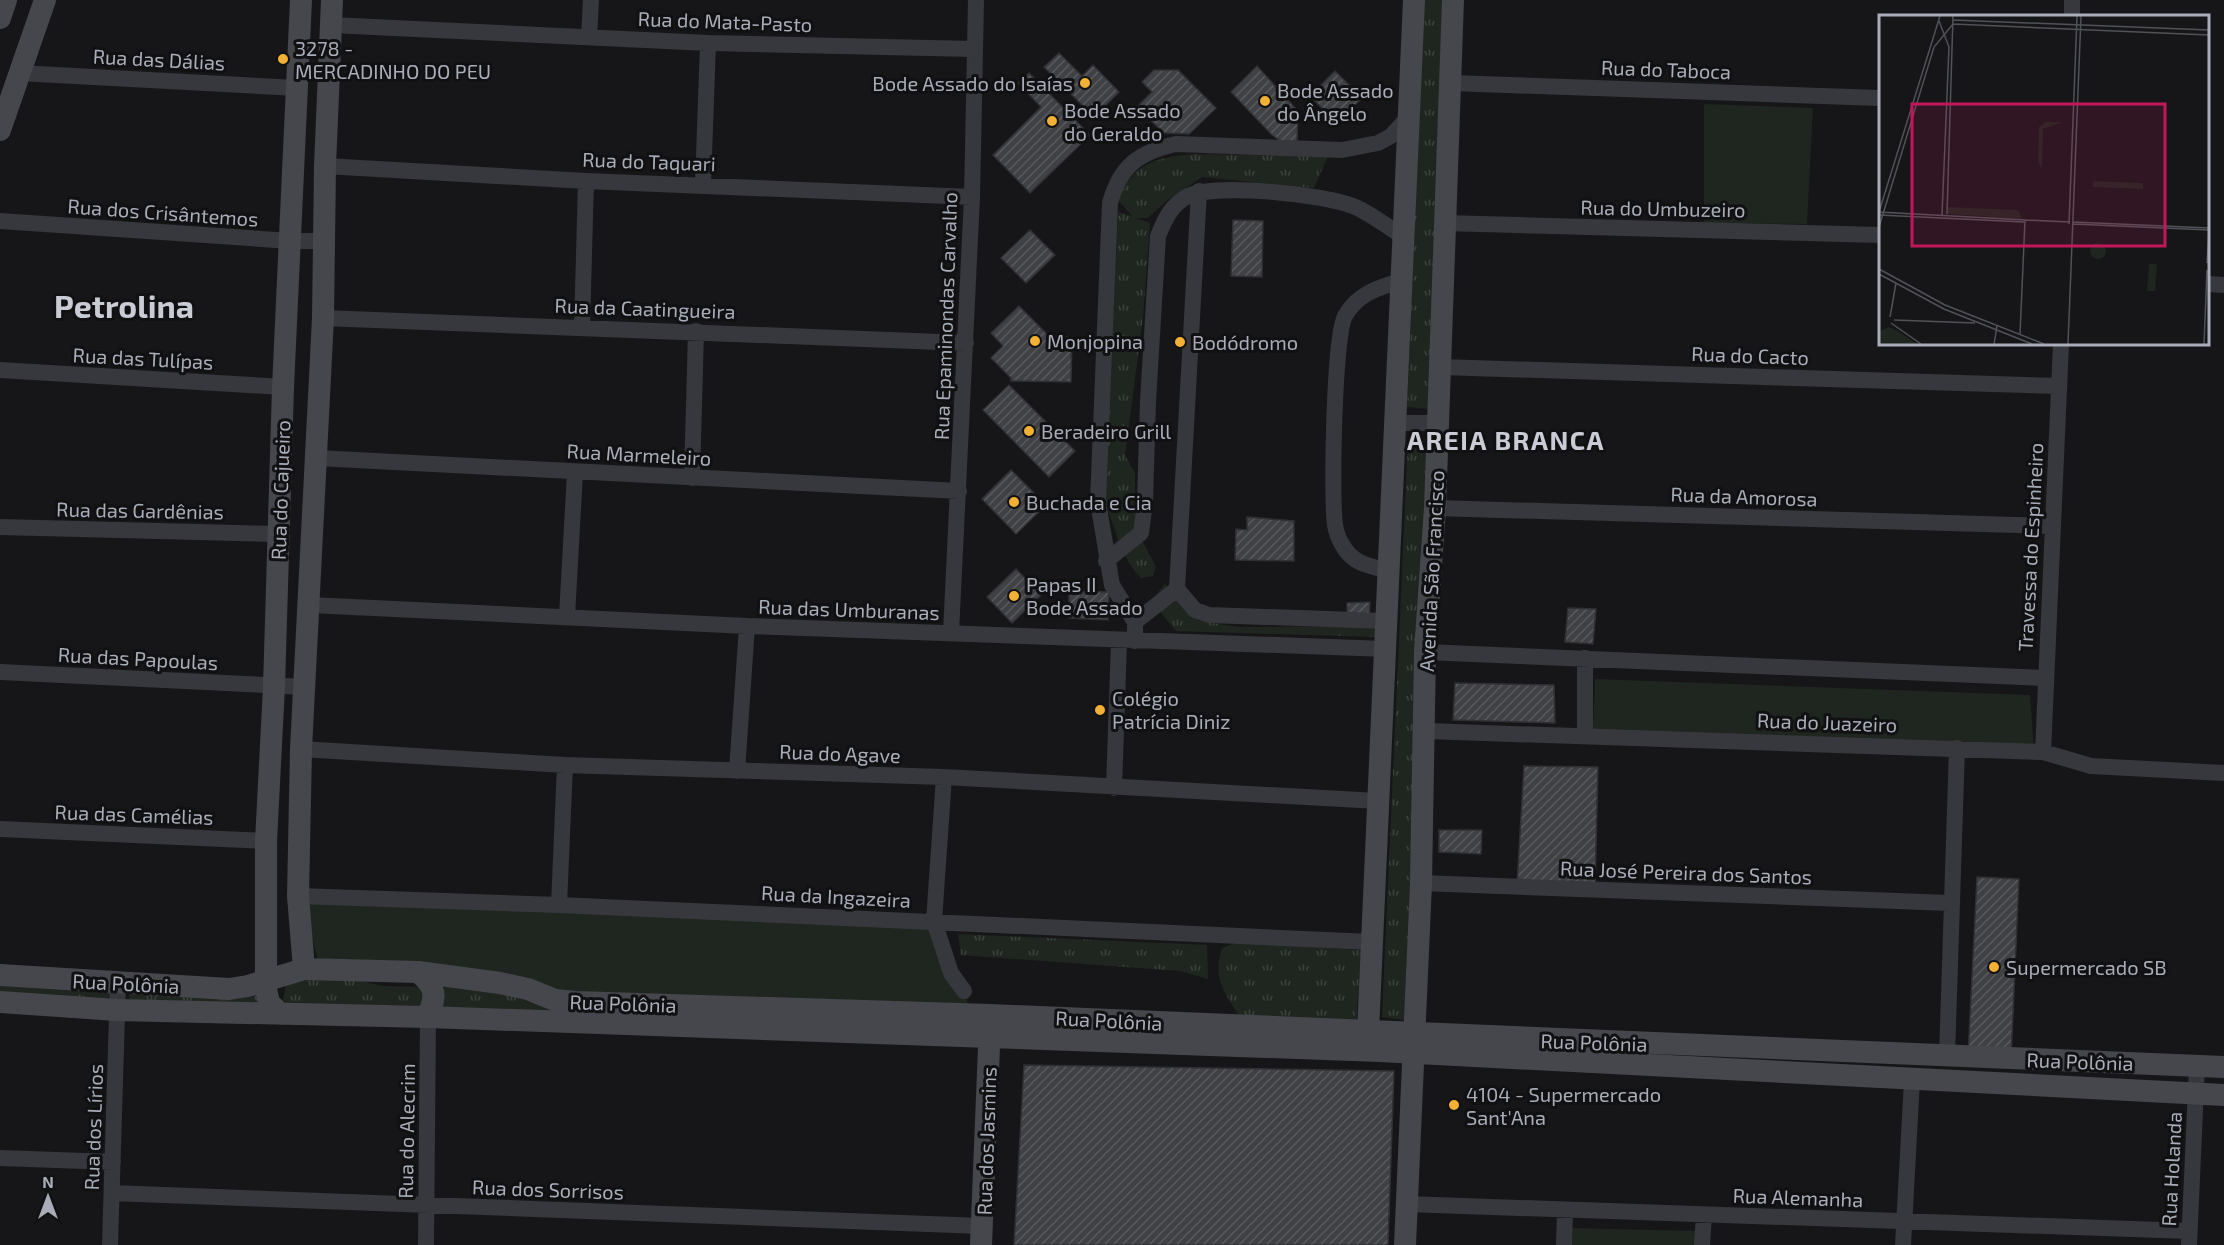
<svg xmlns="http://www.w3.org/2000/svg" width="2224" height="1245" font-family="'Exo 2',sans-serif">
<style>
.grass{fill:url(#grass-tufts)}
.park{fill:#1e261f}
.building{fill:url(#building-hatch);stroke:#303034;stroke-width:1.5}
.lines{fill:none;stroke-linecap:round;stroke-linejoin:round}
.street{stroke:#37383d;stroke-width:16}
.secondary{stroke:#45474d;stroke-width:22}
.poi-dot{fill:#f2b134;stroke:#111113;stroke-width:2}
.labels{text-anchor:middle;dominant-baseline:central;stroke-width:6;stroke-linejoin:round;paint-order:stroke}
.street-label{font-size:20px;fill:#a8adb8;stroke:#111113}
.poi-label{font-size:20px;fill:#a8adb8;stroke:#111113;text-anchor:start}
.district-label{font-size:26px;font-weight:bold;letter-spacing:1.5px;fill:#c9ccd4;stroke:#111113}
.town-label{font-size:32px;font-weight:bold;fill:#c9ccd4;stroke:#111113}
.inset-road{fill:none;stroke:#505258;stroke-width:1.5}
.view{fill:#c2185b;fill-opacity:0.15;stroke:#c2185b;stroke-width:3}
.inset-edge{fill:none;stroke:#a8adb8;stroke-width:3}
</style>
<defs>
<pattern id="grass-tufts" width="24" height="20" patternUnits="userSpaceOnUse" patternTransform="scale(1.5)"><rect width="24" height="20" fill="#1e261f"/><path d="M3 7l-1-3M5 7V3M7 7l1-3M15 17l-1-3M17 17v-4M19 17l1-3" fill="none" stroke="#3c433d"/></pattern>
<pattern id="building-hatch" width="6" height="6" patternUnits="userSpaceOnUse" patternTransform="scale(1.5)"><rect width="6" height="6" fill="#404145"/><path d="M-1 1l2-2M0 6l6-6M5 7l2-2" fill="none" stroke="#595a5e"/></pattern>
</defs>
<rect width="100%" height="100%" fill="#161618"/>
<path class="grass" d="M1424 0H1446L1430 409 1407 407Z
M1192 154 1328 156 1314 188 1202 177 1165 202 1148 218H1136L1150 223 1143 317 1125 455 1135 473V527L1156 567 1153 576 1141 578C1122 559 1114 526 1105 502L1118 212 1132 216 1118 200C1134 163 1154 158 1192 154Z
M1430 438 1404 1020 1382 1017 1408 440Z
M1165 584 1199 621 1238 627 1376 626V637L1176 631 1151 601Z
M958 934 1207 945 1208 979 1180 971 961 955Z
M1235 943 1361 950 1356 1025 1242 1020C1225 993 1212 980 1222 948Z
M352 979 383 986 424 987 423 1006 391 1005 294 1010 283 1000 287 980Z
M445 979 729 1015 441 1009Z
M0 980 112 988V1004L0 998Z
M129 988 253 997 261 992 267 1006 129 1002Z"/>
<path class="park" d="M1704 104 1813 108 1807 224 1704 223Z
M1595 679 2030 695 2034 750 1593 732Z
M304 902 928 927 970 1007 555 997 318 962Z
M1569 1228 1697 1231 1696 1245H1568Z"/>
<path class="building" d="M1059 53 1082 76 1093 65 1119 92 1094 117 1044 67Z
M1257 66 1298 111 1297 141 1282 142 1272 135 1231 92Z
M1154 70H1178L1216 108 1189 134 1164 133 1137 107 1152 92 1142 82Z
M1335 71 1362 98 1337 123 1310 96Z
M1029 73 1090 135 1030 193 993 155 1041 107 1018 83Z
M1233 220 1263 221 1262 277 1231 276Z
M1030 230 1055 255 1026 283 1001 258Z
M1019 306 1049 336 1072 337 1071 382 1011 381V378L991 358 1003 346 991 333Z
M1009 385 1075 451 1049 477 983 410Z
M1011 470 1046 505 1016 534 982 499Z
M1247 517 1294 521V561L1235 560 1236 529 1247 530Z
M1016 569 1041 595 1012 623 987 597Z
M1069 591 1109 592 1108 620 1069 618Z
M1370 602 1369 618H1347V603Z
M1568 608 1596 609 1593 644 1565 642Z
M1455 683 1554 685 1555 723 1453 720Z
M1524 766 1598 767 1595 887 1517 885Z
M1439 830H1482L1481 854 1439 852Z
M1977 877 2019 879 2011 1059 1968 1056Z
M1024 1065 1394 1071 1388 1245H1014Z"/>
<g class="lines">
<path class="street" d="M2072 16V0
M331 25 708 43 974 49
M589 36 591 0
M19 73 297 88
M1451 83 1880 98
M325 166 586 181 972 197
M703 184 708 43
M1199 191 1177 589 1195 610 1209 615 1386 621
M0 221 291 241H323
M1444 223 1880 235
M2208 284 2224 285
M323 318 966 343
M582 327 586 181
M1440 367 2059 386
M0 370 283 387
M1396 423H1436
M317 458 959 491
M692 478 696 331
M1435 508 2053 526
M0 527 278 534
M1106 561 1141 533 1145 502 1148 401 1158 236C1165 219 1171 205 1188 196 1215 183 1323 194 1353 206 1371 213 1387 227 1404 237
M1389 571C1370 566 1353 564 1343 546 1339 540 1336 531 1335 525 1331 496 1334 336 1345 316 1357 294 1379 287 1401 281
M310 605 747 626 1386 649
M567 617 575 472
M1135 622 1177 589
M951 633 972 197 976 0
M1135 641V622L1112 585 1098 502 1110 203C1120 166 1139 152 1176 144L1342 150 1378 143 1391 136 1409 116
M1425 652 2045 678
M1585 658V736
M0 672 305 687
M1426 731 2043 752 2091 766 2224 773
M301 749 565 765 944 777 1378 801
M2043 752 2061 344
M737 771 747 626
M944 777 934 921 951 973 964 991
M1114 788 1119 641
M0 829 266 841
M1421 883 1950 903
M298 896 559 905 1371 942
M559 905 565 765
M1947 1056 1957 748
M0 1158 113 1162
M112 1193 982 1226
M1406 1204 2189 1231
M110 1245 118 982
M426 1245 428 1017
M1564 1245 1565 1211
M1702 1245 1704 1215
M1903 1245 1912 1080
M2189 1245 2197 1066"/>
<path class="secondary" d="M0 18 6 0
M0 130 45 0
M304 969 298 896 301 749 323 318 325 166 332 0
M418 972C437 987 436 995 428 1017
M0 975 229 989 248 986 304 969 418 972 500 983 528 989 555 1000 576 1002 990 1015 2224 1067
M0 1002 117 1010 428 1017 1380 1051 2224 1095
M281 1014 269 1003 266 989V841L274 687 283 387 301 0
M1376 1045 1368 1032 1414 0
M981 1245 990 1022
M1405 1245 1421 883 1425 652 1435 508 1453 0"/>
</g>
<g class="poi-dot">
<circle cx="283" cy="59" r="6"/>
<circle cx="1085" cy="83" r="6"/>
<circle cx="1265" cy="101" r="6"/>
<circle cx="1052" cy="121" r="6"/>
<circle cx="1035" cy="341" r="6"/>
<circle cx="1180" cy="342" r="6"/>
<circle cx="1029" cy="431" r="6"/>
<circle cx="1014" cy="502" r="6"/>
<circle cx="1014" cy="596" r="6"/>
<circle cx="1100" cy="710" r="6"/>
<circle cx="1994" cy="967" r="6"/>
<circle cx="1454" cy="1105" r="6"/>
</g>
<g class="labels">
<g class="street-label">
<text transform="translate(725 21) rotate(2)">Rua do Mata-Pasto</text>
<text transform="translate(159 59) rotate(3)">Rua das Dálias</text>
<text transform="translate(1666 69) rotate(2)">Rua do Taboca</text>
<text transform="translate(649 161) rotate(2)">Rua do Taquari</text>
<text transform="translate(1663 208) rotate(1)">Rua do Umbuzeiro</text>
<text transform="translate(163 212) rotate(4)">Rua dos Crisântemos</text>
<text transform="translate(645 308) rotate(2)">Rua da Caatingueira</text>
<text transform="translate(945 316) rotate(-88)">Rua Epaminondas Carvalho</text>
<text transform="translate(1750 355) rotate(2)">Rua do Cacto</text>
<text transform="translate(143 358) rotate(3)">Rua das Tulípas</text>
<text transform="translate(639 454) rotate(3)">Rua Marmeleiro</text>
<text transform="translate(280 490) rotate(-88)">Rua do Cajueiro</text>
<text transform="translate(1744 496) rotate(2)">Rua da Amorosa</text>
<text transform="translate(140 510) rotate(1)">Rua das Gardênias</text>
<text transform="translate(2030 547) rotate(-87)">Travessa do Espinheiro</text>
<text transform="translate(1431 571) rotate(-87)">Avenida São Francisco</text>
<text transform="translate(849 609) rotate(2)">Rua das Umburanas</text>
<text transform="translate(138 658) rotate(3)">Rua das Papoulas</text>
<text transform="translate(1827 722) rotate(2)">Rua do Juazeiro</text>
<text transform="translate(840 753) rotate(2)">Rua do Agave</text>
<text transform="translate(134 814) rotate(2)">Rua das Camélias</text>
<text transform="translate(1686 872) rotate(2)">Rua José Pereira dos Santos</text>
<text transform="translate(836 896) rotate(3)">Rua da Ingazeira</text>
<text transform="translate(126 983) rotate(3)">Rua Polônia</text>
<text transform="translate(623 1003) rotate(2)">Rua Polônia</text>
<text transform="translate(1109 1020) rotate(3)">Rua Polônia</text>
<text transform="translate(1594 1042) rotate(2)">Rua Polônia</text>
<text transform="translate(2080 1061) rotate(2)">Rua Polônia</text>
<text transform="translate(93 1127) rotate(-88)">Rua dos Lírios</text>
<text transform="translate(406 1131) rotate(-89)">Rua do Alecrim</text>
<text transform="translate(986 1141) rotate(-88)">Rua dos Jasmins</text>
<text transform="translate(2171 1169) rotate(-87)">Rua Holanda</text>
<text transform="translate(548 1189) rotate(2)">Rua dos Sorrisos</text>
<text transform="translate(1798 1197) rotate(2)">Rua Alemanha</text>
</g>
<g class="poi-label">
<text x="295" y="48">3278 -<tspan x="295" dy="23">MERCADINHO DO PEU</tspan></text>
<text x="1073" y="83" text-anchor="end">Bode Assado do Isaías</text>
<text x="1277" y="90">Bode Assado<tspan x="1277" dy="23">do Ângelo</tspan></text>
<text x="1064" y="110">Bode Assado<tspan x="1064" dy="23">do Geraldo</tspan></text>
<text x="1047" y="341">Monjopina</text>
<text x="1192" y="342">Bodódromo</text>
<text x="1041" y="431">Beradeiro Grill</text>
<text x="1026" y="502">Buchada e Cia</text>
<text x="1026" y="584">Papas II<tspan x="1026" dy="23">Bode Assado</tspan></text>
<text x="1112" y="698">Colégio<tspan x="1112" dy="23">Patrícia Diniz</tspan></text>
<text x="2006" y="967">Supermercado SB</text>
<text x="1466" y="1094">4104 - Supermercado<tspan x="1466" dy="23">Sant'Ana</tspan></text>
</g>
<g class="district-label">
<text x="1506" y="439">AREIA BRANCA</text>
</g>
<g class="town-label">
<text x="124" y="305">Petrolina</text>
</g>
</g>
<g transform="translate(1879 15)">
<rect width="330" height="330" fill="#161618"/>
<path d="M166 107H184L164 114 163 155 159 146 160 112Z" fill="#1e261f"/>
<path d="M214 166 264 168V174L214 172ZM68 192 139 195 143 204 69 199ZM211 236a8 8 0 1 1 16 0a8 8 0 1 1-16 0ZM270 249H278L276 276H268ZM10 312 20 317 38 329H0V316Z" fill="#1e261f"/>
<path class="inset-road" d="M61 1 0 197 146 205M74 5 330 15M60 6 70 32 63 200M68 199 74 1M0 200 145 207M194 207 330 213M190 209 198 1M194 209 330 215M0 212 55 32 74 9 330 20M328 248 330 216M0 254 66 290 165 329M0 259 65 294 153 329M11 302 17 268M15 305 96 308M12 308 42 329M141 319 146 205 191 207M115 329 118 311M189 329 202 1M325 329 328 255"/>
<path class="view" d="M33 89H286V231H33Z"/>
<rect width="330" height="330" class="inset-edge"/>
</g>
<g transform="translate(48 1197)" stroke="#111113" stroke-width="4.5" paint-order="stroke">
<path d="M0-4.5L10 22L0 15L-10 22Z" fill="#a8adb8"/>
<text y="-9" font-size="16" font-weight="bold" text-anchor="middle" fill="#a8adb8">N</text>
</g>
</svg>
